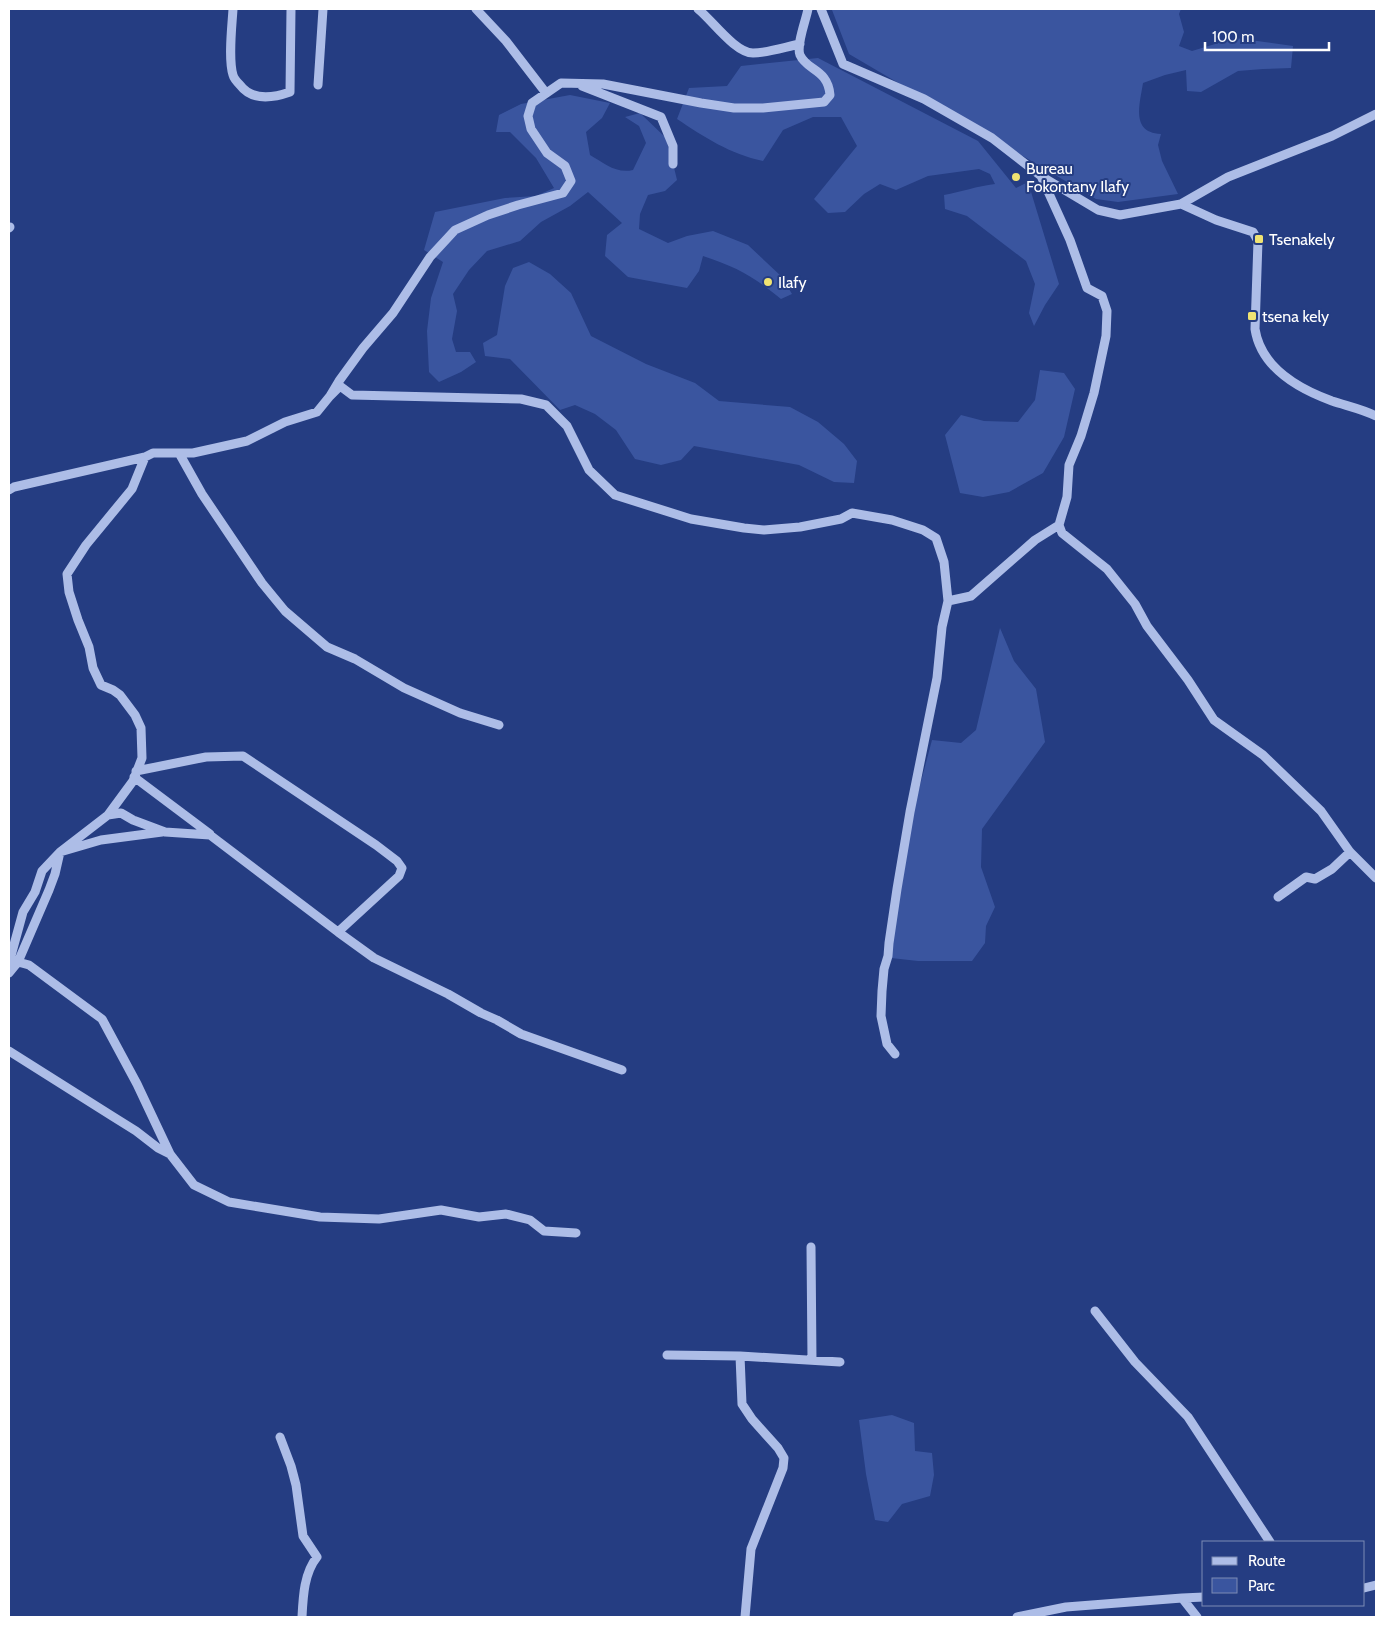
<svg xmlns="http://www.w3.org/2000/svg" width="1385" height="1626" font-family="Cabin,sans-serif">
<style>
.green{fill:#3a559f}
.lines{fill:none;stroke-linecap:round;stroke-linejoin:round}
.minor{stroke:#adbde7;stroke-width:9}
.poi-dot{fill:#f0e372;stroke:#253d82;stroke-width:2}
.labels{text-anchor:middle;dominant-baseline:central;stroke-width:4;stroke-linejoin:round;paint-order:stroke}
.poi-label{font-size:16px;fill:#fff;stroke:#253d82;text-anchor:start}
</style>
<rect width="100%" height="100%" fill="#253d82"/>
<path class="green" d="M834 9H1181L1179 14 1184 32 1179 46 1192 51 1235 38 1293 46 1291 68 1263 69 1238 71 1201 92 1187 91 1186 70 1165 75 1143 83C1140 103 1130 133 1161 134L1158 145 1162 161 1178 194 1118 202 1096 199 849 54 832 10Z
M818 58 978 141 1016 188 1028 182 1059 284 1045 305 1034 326 1029 313 1035 284 1026 261 967 216 945 209 944 195C961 192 977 186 995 184L990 174 979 169 928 176 896 190 880 184 864 194 845 212 828 213 814 199 857 146 841 117H813L783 130 763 161C730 154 704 137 677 119L689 88 727 86 741 66Z
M570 95 610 103 602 118 586 132 590 155C604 163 616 174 633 170L646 143 639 126 625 117 640 113 665 137 671 155 677 180 665 191 648 195 640 214 639 229 668 243 687 236 713 231 748 245 782 277 792 294 781 299C754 277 737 267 703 256L699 271 687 288 628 277 605 256 607 235 622 223 588 192 570 206 541 222 520 241 487 251 469 270 453 294 457 311 452 339 456 352H470L476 362 461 372 439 382 429 372 427 331 431 298 443 262 424 250 435 212 505 198 536 196 554 188 536 158 510 132H496L499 115 521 104Z
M529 262 550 274 571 293 591 336 646 364 695 383 719 401 790 407 818 422 844 444 857 461 854 483 834 482 799 465 694 446 681 460 661 465 635 459 616 430 595 414 575 405 560 410 510 359 485 356 483 343 497 335 505 286 513 268Z
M1040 370 1064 373 1075 389 1064 437 1043 473 1009 492 983 497 960 493 945 435 961 415 984 421 1018 422 1035 400Z
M1000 628 1014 661 1036 689 1045 742 982 829 981 867 995 907 986 926 985 943 972 961H918L891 958V939L914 808 932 740 961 743 976 730Z
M892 1415 914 1423 915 1451 932 1453 934 1475 930 1496 902 1504 888 1522 875 1520 866 1474 859 1420Z"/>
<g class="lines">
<path class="minor" d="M233 9C232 26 228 59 233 75 234 79 237 82 240 85 252 101 273 98 290 92L291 9
M476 9 506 41 546 93
M698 9C712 20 735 53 753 53 768 53 785 47 800 44
M821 9 843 64 924 99 992 138 1041 176 1098 210 1120 215 1181 204 1216 220 1253 232 1258 241 1255 329C1261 368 1299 389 1332 401 1347 406 1362 409 1376 416
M318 85 323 9
M582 86 661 117 673 146V164
M1041 176 1070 240 1087 288 1102 296 1107 311 1106 336 1094 393 1081 436 1069 465 1067 497 1059 525 1062 533 1107 569 1135 604 1147 626 1188 680 1214 720 1263 755 1321 811 1350 852 1376 878
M1181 204 1228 177 1332 136 1376 114
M9 228 10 227
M330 396 340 386 352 395 521 399 546 405 567 426 589 470 615 495 691 519 744 528 764 530 800 527 841 519 852 513 892 520 923 530 936 538 944 562 948 601 942 627 937 678 910 812 897 889 889 943 888 956 884 969 882 991 881 1016 887 1044 895 1054
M179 453 202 494 262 583 285 611 327 647 355 659 404 688 460 713 499 725
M9 490 14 487 145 457 153 453H193L247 441 285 422 317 412 330 396 339 381 363 348 393 313 430 257 455 230 488 215 518 205 563 193 571 181 565 166 547 153 531 129 528 116 532 103 561 83 603 84 701 103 734 108H763L824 102 830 95C828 69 807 71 800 55 796 45 806 20 808 9
M948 601 971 596 1035 540 1059 525
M136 771 206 757 243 756 376 845 397 861 402 868 399 876 338 932
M134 777 210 834
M108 815 121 813 133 820 165 832 210 835 338 932 374 958 448 994 481 1013 497 1020 521 1034 622 1070
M1278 897 1306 877 1315 879 1332 869 1350 852
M18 962 29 965 102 1019 137 1084 170 1154
M9 963 23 912 35 892 42 871 60 852 108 815 133 781 142 758 141 728 135 715 120 695 113 690 101 685 93 668 89 647 78 620 69 592 67 574 86 545 132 489 145 457
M9 973 18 962 49 890 55 874 60 852 101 840 162 832
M9 1051 112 1116 136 1131 158 1148 170 1154 194 1185 229 1202 320 1217 379 1219 441 1210 479 1217 506 1214 530 1220 544 1231 576 1233
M811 1247 812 1360
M1095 1311 1135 1362 1188 1417 1270 1542
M667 1355 740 1356 742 1404 752 1419 778 1448 784 1458 783 1468 751 1549 745 1617
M740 1356 840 1362
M280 1437 291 1466 296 1485 303 1536 317 1557C304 1573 303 1597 302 1617
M1364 1588 1376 1585
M1182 1598 1204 1597
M1017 1617 1066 1607 1182 1598 1197 1617"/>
</g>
<g class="poi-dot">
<circle cx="1016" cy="177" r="5"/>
<rect x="1254" y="234" width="10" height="10" rx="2.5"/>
<circle cx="768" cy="282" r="5"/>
<rect x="1247" y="311" width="10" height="10" rx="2.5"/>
</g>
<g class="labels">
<g class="poi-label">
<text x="1026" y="168">Bureau<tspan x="1026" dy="18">Fokontany Ilafy</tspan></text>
<text x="1269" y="239">Tsenakely</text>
<text x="778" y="282">Ilafy</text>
<text x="1262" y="316">tsena kely</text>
</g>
</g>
<rect width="1385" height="1626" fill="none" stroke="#ffffff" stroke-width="20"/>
<rect x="1202" y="1541" width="162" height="65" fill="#253d82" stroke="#7c8bb4"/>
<rect x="1212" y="1557" width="25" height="8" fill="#adbde7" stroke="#7c8bb4"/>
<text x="1248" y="1566" font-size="15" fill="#ffffff">Route</text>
<rect x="1212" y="1578" width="25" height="15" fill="#3a559f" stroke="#7c8bb4"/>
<text x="1248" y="1591" font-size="15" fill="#ffffff">Parc</text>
<path d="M1205 42v8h124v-8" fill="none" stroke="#ffffff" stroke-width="2.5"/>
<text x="1212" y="42" font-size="15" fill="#ffffff" stroke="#253d82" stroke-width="4" paint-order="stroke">100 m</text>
</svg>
